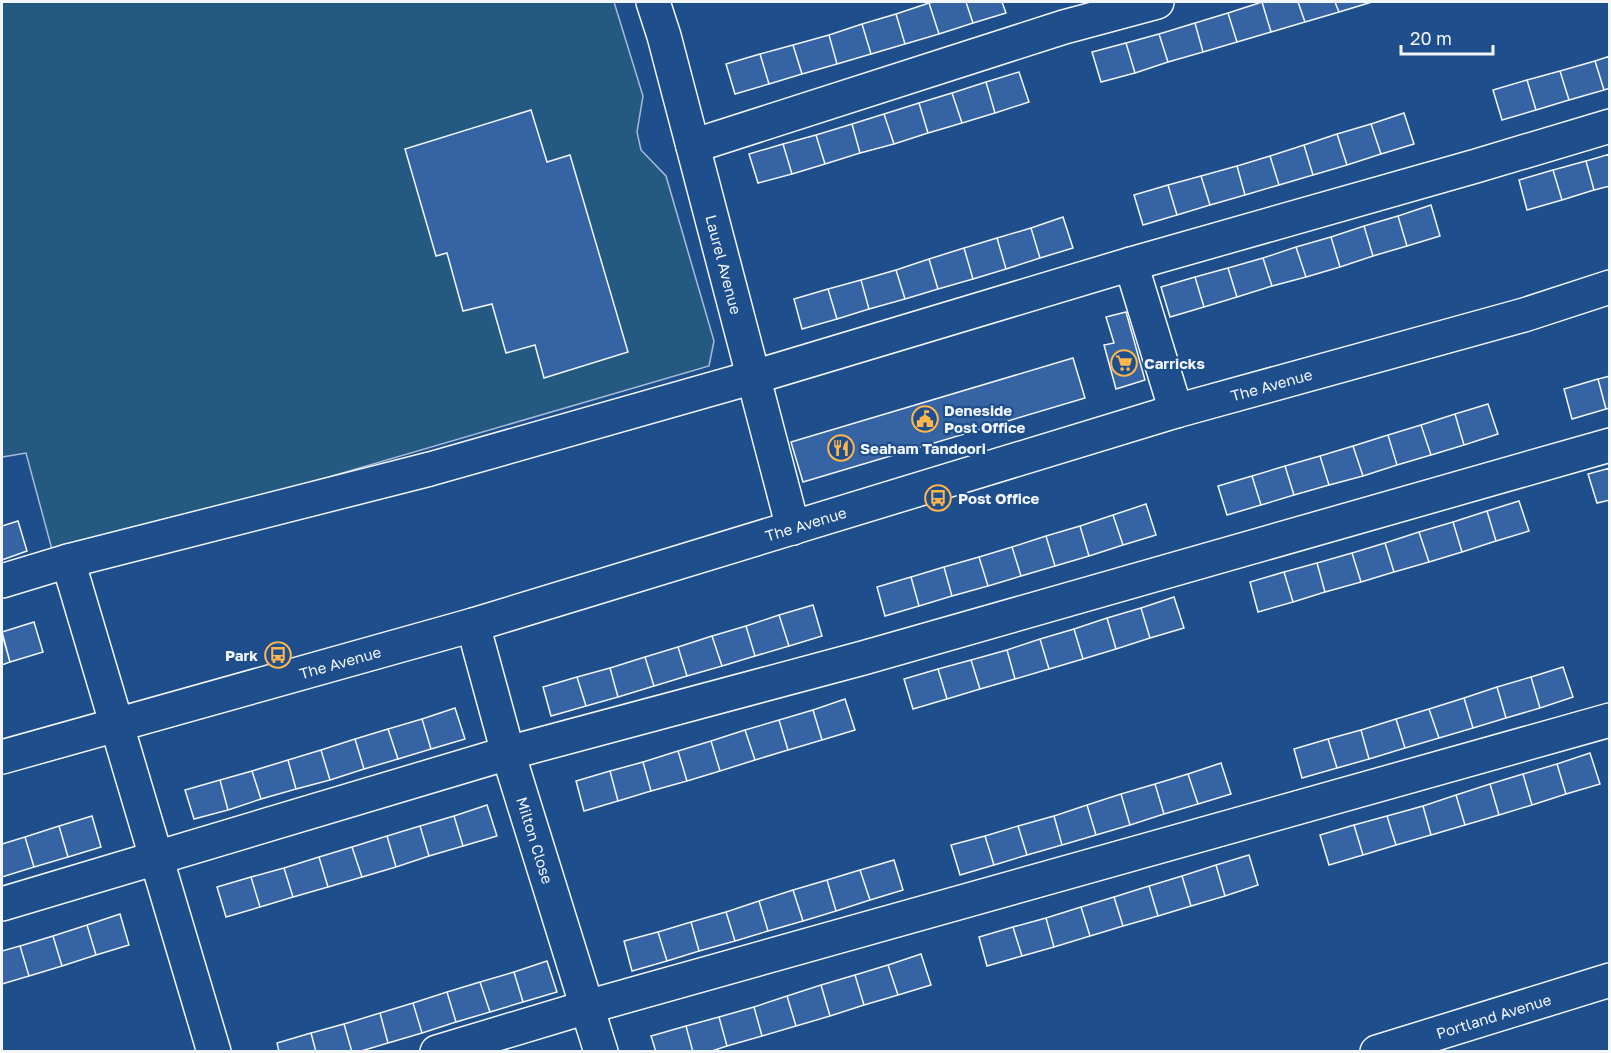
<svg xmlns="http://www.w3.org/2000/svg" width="1611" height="1053" font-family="'Golos Text',sans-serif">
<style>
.green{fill:#245a82;stroke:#a8bbd7;stroke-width:1.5}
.building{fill:#3563a3;stroke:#f2f6ff;stroke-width:1.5}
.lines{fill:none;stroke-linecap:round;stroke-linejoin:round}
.minor-casing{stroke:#f2f6ff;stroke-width:36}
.minor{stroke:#1f4e8c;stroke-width:33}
.labels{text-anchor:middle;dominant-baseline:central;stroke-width:4.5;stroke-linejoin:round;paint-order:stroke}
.street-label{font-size:15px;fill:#f2f6ff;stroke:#1f4e8c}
.poi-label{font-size:15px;font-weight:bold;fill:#f2f6ff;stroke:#1f4e8c;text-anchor:start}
</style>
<rect width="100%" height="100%" fill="#1f4e8c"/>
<path class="green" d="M2 2H614L643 96 637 132 641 150 666 176 714 341 709 366 54 557 26 453 2 457Z"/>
<path class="building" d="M934 2H966L973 23 939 34 929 3Z
M966 2H1002L1006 13 973 23Z
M1262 2H1298L1305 22 1271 32Z
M1262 2 1271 32 1237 42 1228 13Z
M1298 2H1335L1339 12 1305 22Z
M1335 2H1372L1339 12Z
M929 3 939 34 905 44 896 14Z
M1228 13 1237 42 1203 52 1195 23Z
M896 14 905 44 871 54 862 24Z
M1195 23 1203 52 1168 62 1159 34Z
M862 24 871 54 837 64 829 35Z
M1159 34 1168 62 1135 73 1126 43Z
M829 35 837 64 802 74 793 45Z
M1126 43 1135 73 1101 82 1092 52Z
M793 45 802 74 769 84 760 54Z
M760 54 769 84 735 94 726 64Z
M1610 56V88L1604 90 1595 61Z
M1595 61 1604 90 1569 100 1560 71Z
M1560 71 1569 100 1536 110 1527 80Z
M1019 72 1029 102 995 113 986 82Z
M1527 80 1536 110 1502 120 1493 90Z
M986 82 995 113 962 123 952 93Z
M952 93 962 123 928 133 919 103Z
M919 103 928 133 894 144 884 114Z
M531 110 547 162 570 155 628 352 544 378 535 345 506 353 492 304 463 311 447 253 436 256 405 149Z
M1404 113 1414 144 1381 154 1371 124Z
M884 114 894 144 860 153 852 124Z
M852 124 860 153 825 164 816 135Z
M1371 124 1381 154 1347 165 1337 134Z
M1337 134 1347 165 1313 175 1304 145Z
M816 135 825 164 792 174 783 144Z
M783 144 792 174 758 183 749 154Z
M1304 145 1313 175 1279 185 1270 156Z
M1610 154V186L1594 190 1586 161Z
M1270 156 1279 185 1245 195 1237 166Z
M1586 161 1594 190 1562 200 1553 170Z
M1237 166 1245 195 1210 205 1201 176Z
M1553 170 1562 200 1527 210 1519 180Z
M1201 176 1210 205 1177 215 1168 185Z
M1168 185 1177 215 1143 225 1134 195Z
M1431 205 1440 236 1407 246 1398 216Z
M1398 216 1407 246 1373 256 1364 226Z
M1063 217 1073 248 1040 258 1031 228Z
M1364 226 1373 256 1340 267 1331 237Z
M1031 228 1040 258 1006 269 997 238Z
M1331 237 1340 267 1306 277 1296 247Z
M997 238 1006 269 973 279 964 248Z
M1296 247 1306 277 1272 286 1263 258Z
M964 248 973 279 938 289 929 259Z
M1263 258 1272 286 1237 297 1228 268Z
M929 259 938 289 905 299 896 270Z
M1228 268 1237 297 1204 307 1195 277Z
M896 270 905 299 869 309 861 280Z
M1195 277 1204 307 1170 317 1161 287Z
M861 280 869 309 837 319 828 289Z
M828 289 837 319 802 329 794 299Z
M1126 312 1145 380 1116 389 1104 345 1114 343 1106 317Z
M1073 358 1085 398 803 482 791 442Z
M1610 376V408L1606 409 1598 379Z
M1598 379 1606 409 1572 419 1564 389Z
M1488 404 1498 434 1464 445 1455 414Z
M1455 414 1464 445 1431 455 1421 425Z
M1421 425 1431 455 1397 465 1388 435Z
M1388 435 1397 465 1363 476 1353 446Z
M1353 446 1363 476 1329 485 1320 456Z
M1320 456 1329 485 1294 495 1285 466Z
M1285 466 1294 495 1261 505 1252 476Z
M1610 468V500L1597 503 1588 474Z
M1252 476 1261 505 1227 515 1218 486Z
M1519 501 1529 531 1496 541 1487 511Z
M1146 504 1156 535 1123 545 1113 515Z
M1487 511 1496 541 1462 552 1453 522Z
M1113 515 1123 545 1089 556 1080 526Z
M18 521 27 551 2 560V526Z
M1453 522 1462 552 1429 562 1419 532Z
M1080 526 1089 556 1055 566 1046 536Z
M1419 532 1429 562 1394 572 1385 543Z
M1046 536 1055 566 1021 576 1012 547Z
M1385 543 1394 572 1361 582 1352 553Z
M1012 547 1021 576 988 586 979 557Z
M1352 553 1361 582 1325 592 1317 563Z
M979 557 988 586 952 596 944 567Z
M1317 563 1325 592 1293 602 1284 572Z
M944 567 952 596 919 606 911 577Z
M1284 572 1293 602 1258 612 1250 582Z
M911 577 919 606 885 616 877 587Z
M1174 597 1184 628 1150 638 1141 608Z
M813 605 822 636 789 646 779 615Z
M1141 608 1150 638 1116 649 1107 618Z
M779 615 789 646 755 656 746 626Z
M1107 618 1116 649 1083 659 1074 629Z
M34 622 43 652 10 662 2 632Z
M746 626 755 656 722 666 712 636Z
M1074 629 1083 659 1049 669 1040 639Z
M2 634 10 662 2 665Z
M712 636 722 666 687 676 678 647Z
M1040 639 1049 669 1015 679 1007 650Z
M678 647 687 676 654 686 645 657Z
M1007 650 1015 679 980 689 971 660Z
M645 657 654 686 618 697 610 668Z
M971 660 980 689 947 699 938 669Z
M1563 667 1573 697 1540 708 1531 677Z
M610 668 618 697 586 706 577 677Z
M938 669 947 699 913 709 904 679Z
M577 677 586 706 551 716 543 687Z
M1531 677 1540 708 1506 718 1497 687Z
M1497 687 1506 718 1473 728 1464 698Z
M1464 698 1473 728 1439 738 1429 709Z
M845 699 855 730 822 740 813 710Z
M455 708 465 739 431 749 422 719Z
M1429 709 1439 738 1405 748 1396 719Z
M813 710 822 740 788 750 779 720Z
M422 719 431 749 398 759 388 729Z
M1396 719 1405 748 1369 759 1361 730Z
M779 720 788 750 755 760 745 730Z
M388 729 398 759 364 769 355 739Z
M745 730 755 760 720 771 711 741Z
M1361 730 1369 759 1337 768 1328 739Z
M355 739 364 769 330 780 321 750Z
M1328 739 1337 768 1302 778 1294 749Z
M711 741 720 771 687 781 678 751Z
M321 750 330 780 296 789 288 760Z
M678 751 687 781 651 791 643 762Z
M1590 753 1600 784 1566 794 1557 764Z
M288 760 296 789 261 799 252 771Z
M643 762 651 791 618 801 610 771Z
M1221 763 1231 794 1198 804 1188 774Z
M1557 764 1566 794 1532 805 1523 774Z
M252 771 261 799 228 810 220 780Z
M610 771 618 801 584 811 576 781Z
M1188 774 1198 804 1164 814 1155 784Z
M1523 774 1532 805 1499 815 1490 784Z
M220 780 228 810 194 819 185 790Z
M1155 784 1164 814 1130 825 1121 794Z
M1490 784 1499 815 1465 825 1456 795Z
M1121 794 1130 825 1096 835 1087 805Z
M1456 795 1465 825 1431 835 1423 806Z
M487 805 497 836 463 846 454 816Z
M1087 805 1096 835 1062 845 1054 816Z
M1423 806 1431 835 1396 845 1387 816Z
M92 816 101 847 68 857 59 826Z
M454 816 463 846 429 856 420 826Z
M1054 816 1062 845 1027 855 1018 826Z
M1387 816 1396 845 1363 855 1354 825Z
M1354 825 1363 855 1329 865 1320 835Z
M59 826 68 857 34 867 25 837Z
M420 826 429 856 396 867 387 836Z
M1018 826 1027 855 994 865 985 836Z
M387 836 396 867 362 877 352 847Z
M985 836 994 865 960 875 951 845Z
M25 837 34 867 2 877V844Z
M352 847 362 877 328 887 319 857Z
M1249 855 1258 885 1225 896 1216 865Z
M319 857 328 887 293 897 284 868Z
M894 860 903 890 870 900 860 870Z
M1216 865 1225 896 1191 906 1182 876Z
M284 868 293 897 260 907 251 877Z
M860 870 870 900 836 911 827 880Z
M1182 876 1191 906 1158 916 1149 886Z
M251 877 260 907 226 917 217 887Z
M827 880 836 911 803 921 793 890Z
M1149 886 1158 916 1123 926 1114 897Z
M793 890 803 921 768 931 759 901Z
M1114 897 1123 926 1090 936 1081 907Z
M759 901 768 931 735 941 726 912Z
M1081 907 1090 936 1054 947 1046 918Z
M726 912 735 941 699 951 691 922Z
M120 914 129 945 96 955 87 925Z
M1046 918 1054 947 1022 956 1013 927Z
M691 922 699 951 667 961 658 932Z
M87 925 96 955 62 966 53 936Z
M1013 927 1022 956 987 966 979 937Z
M658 932 667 961 632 971 624 941Z
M53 936 62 966 29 976 20 946Z
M20 946 29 976 2 984V951Z
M921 954 931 985 898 995 888 965Z
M547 961 557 992 523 1002 514 972Z
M888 965 898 995 864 1005 855 975Z
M514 972 523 1002 490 1012 480 982Z
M855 975 864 1005 830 1016 821 985Z
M480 982 490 1012 456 1022 447 992Z
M821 985 830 1016 796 1026 787 996Z
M447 992 456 1022 422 1033 413 1003Z
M787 996 796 1026 762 1036 754 1007Z
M413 1003 422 1033 388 1043 380 1013Z
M754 1007 762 1036 727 1046 719 1017Z
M380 1013 388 1043 358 1052H352L344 1024Z
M719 1017 727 1046 709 1052H693L686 1026Z
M344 1024 352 1052H316L311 1033Z
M686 1026 693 1052H656L651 1036Z
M311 1033 316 1052H279L277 1043Z"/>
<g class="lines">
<g class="minor-casing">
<g id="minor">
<path id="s1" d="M653 2 664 36 793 528"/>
<path d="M693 146 1064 27 1157 2"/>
<path d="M1131 264 1176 411"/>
<path d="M68 561 214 1052"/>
<path d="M2 581 68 561 430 469 754 377 1131 264 1476 166 1610 126"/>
<path id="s2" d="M473 625 508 753 601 1052"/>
<path id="s3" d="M2 757 473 625 1176 411 1524 315 1610 287"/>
<path d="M2 904 508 753 863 658 1610 445"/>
<path d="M437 1052 587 1007 1610 720"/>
<path id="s4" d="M1377 1052 1610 980"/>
</g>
</g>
<use href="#minor" class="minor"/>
</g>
<defs>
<g id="supermarket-ring" transform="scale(1.35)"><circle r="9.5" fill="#1f4e8c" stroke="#ffb74d" stroke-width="1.5"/><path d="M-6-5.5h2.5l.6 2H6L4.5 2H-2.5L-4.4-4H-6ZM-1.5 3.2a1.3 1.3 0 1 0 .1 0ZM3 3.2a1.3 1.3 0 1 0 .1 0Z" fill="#ffb74d"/></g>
<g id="civic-ring" transform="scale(1.35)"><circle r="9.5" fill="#1f4e8c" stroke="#ffb74d" stroke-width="1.5"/><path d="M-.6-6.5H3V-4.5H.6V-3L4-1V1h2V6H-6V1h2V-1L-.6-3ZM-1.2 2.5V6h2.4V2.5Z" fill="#ffb74d"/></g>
<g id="restaurant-ring" transform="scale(1.35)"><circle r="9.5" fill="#1f4e8c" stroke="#ffb74d" stroke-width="1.5"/><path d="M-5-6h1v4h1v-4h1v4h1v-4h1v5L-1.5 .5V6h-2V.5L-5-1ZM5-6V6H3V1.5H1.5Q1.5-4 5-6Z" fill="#ffb74d"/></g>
<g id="bus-ring" transform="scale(1.35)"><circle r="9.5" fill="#1f4e8c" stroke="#ffb74d" stroke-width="1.5"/><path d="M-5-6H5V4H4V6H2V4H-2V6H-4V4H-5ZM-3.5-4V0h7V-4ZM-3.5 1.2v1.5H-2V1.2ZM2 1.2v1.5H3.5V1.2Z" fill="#ffb74d"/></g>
</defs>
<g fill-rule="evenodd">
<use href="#supermarket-ring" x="1124" y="363"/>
<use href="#civic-ring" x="925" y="419"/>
<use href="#restaurant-ring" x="841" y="448"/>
<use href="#bus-ring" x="938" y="498"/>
<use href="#bus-ring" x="278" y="655"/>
</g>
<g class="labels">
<g class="street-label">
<text stroke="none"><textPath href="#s1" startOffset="272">Laurel Avenue</textPath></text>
<text stroke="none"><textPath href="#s3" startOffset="1323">The Avenue</textPath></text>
<text stroke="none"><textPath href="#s3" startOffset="837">The Avenue</textPath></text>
<text stroke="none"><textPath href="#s3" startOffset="351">The Avenue</textPath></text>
<text stroke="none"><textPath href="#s2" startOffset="224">Milton Close</textPath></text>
<text stroke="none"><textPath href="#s4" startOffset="122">Portland Avenue</textPath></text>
</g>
<g class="poi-label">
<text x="1144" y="363">Carricks</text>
<text x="944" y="410">Deneside<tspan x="944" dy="17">Post Office</tspan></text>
<text x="860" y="448">Seaham Tandoori</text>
<text x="958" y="498">Post Office</text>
<text x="258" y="655" text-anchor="end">Park</text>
</g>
</g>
<rect width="1611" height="1053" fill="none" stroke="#f2f6ff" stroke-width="6"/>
<path d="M1401 45v9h92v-9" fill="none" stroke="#f2f6ff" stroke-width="3"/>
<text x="1410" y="45" font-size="18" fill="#f2f6ff" stroke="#1f4e8c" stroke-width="4.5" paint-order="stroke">20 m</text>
</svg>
